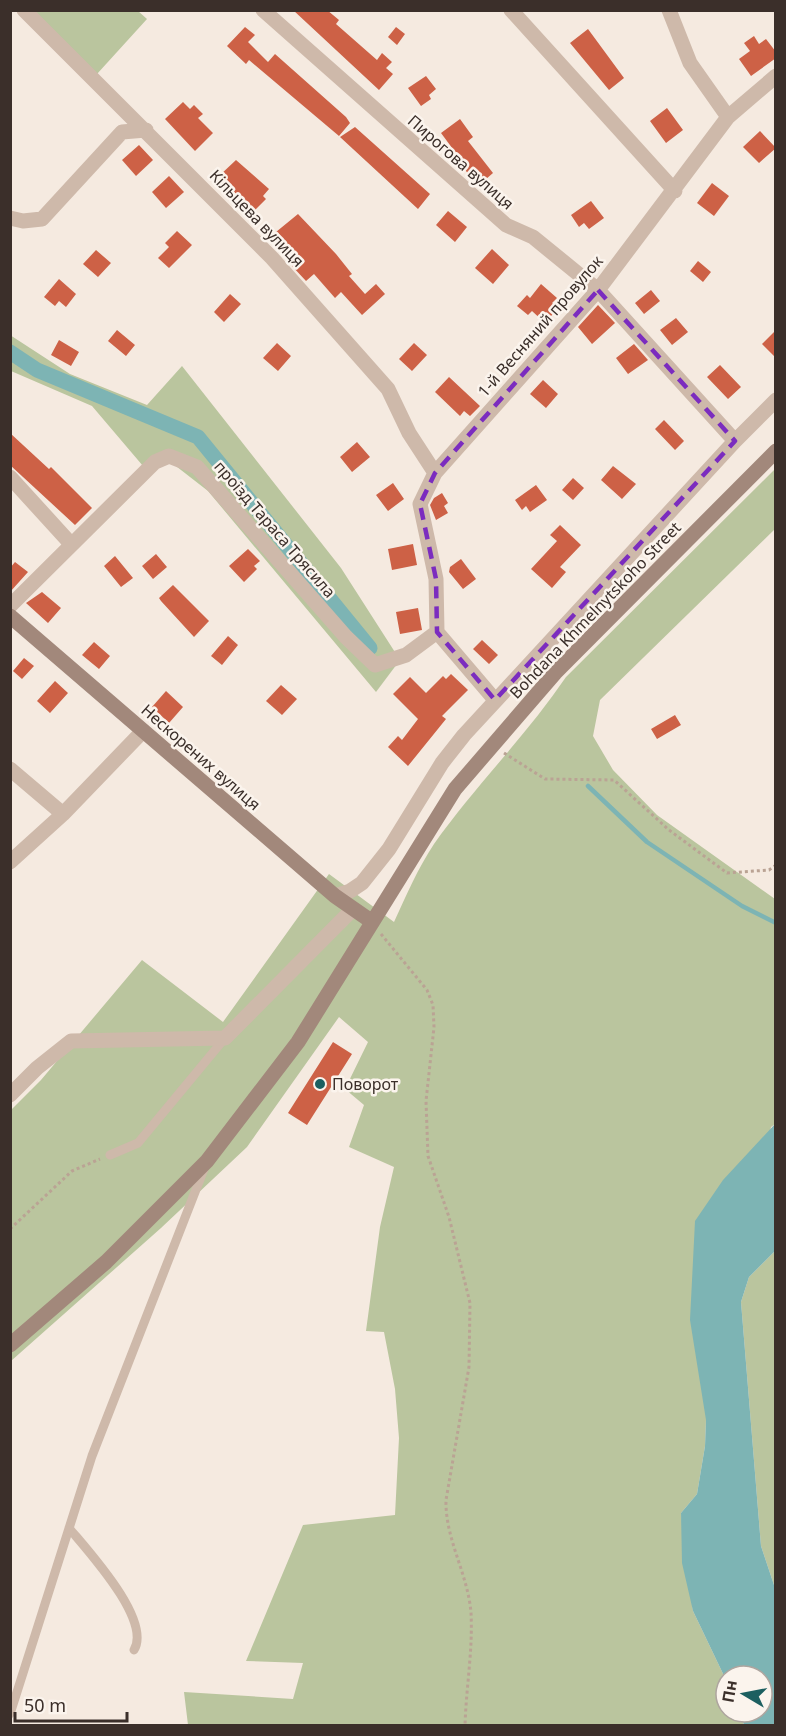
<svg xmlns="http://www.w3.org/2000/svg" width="786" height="1736" font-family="'Noto Sans',sans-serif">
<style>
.green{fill:#bac59e}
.water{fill:#7db4b4}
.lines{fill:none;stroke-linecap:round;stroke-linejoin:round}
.stream{stroke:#7db4b4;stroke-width:4.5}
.canal{stroke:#7db4b4;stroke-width:15}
.building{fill:#cd6146}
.path{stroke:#baa394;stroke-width:3;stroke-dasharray:3 3;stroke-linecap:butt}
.lane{stroke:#ceb9aa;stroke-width:9}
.street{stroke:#ceb9aa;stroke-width:15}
.secondary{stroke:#a2887b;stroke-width:15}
.marked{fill:none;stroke:#7b2cbf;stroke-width:4.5;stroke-dasharray:12 8;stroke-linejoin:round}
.poi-dot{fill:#1c5f60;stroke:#fbf4ed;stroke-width:2}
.labels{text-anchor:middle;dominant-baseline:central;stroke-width:5;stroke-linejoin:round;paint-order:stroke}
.street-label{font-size:16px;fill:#3b2f2a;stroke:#fbf4ed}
.poi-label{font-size:16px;fill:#3b2f2a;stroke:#fbf4ed;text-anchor:start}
</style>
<rect width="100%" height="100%" fill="#f5eae0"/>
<path class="green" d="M34 11H138L147 19 97 74Z
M10 335 70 374 147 405 182 366 341 568 400 660 376 692 208 491 172 463 143 466 92 406 11 371Z
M775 469V529L600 700 593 736 613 770 657 815 775 899V1124L771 1127 706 1420 705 1446 697 1494 681 1513 693 1611 726 1680V1712H740L744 1725H188L184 1692 293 1699 303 1663 246 1661 303 1525 395 1515 399 1438 395 1389 384 1332 366 1331 380 1227 394 1167 349 1147 364 1105 345 1089 368 1042 339 1017 247 1147 161 1228 11 1361V1110L41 1080 142 960 223 1022 329 874 394 922C406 896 418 868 434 844 475 786 526 736 566 677Z
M775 1251V1588L761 1546 741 1302 749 1277Z"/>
<path class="water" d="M775 1124V1251L749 1277 741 1302 761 1546 775 1588V1725H744L740 1712H762V1676H726V1680L693 1611 682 1563 681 1513 697 1494 705 1446 706 1420 690 1320 695 1221 723 1180Z"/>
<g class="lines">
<path class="stream" d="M588 786 647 842 742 906 776 923"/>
<path class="canal" d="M10 352 37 370 198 437 370 648"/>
</g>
<path class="building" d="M293 10H327L339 20 336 24 377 60 382 53 392 62 386 68 393 74 379 90Z
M245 27 255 35 248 42 268 62 275 54 346 117 350 123 339 136 249 60 246 64 227 46Z
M396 27 405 34 397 45 388 37Z
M588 29 624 78 609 90 570 43Z
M754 36 759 44 766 39 776 52V58L751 76 739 59 750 51 744 43Z
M426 76 436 89 429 95 431 99 421 106 408 88Z
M183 102 190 109 194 105 203 114 198 118 213 133 195 151 165 119Z
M667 108 683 130 666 143 650 121Z
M460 119 473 137 468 141 493 173 478 186 462 166 464 164 441 133Z
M355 127 430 194 418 209 340 137Z
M760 131 776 148 759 163 743 147Z
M139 145 153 160 136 176 122 160Z
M236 160 269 189 263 196 266 199 253 212 219 176Z
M169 176 184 192 166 208 152 192Z
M712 183 729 196 714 216 697 203Z
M591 201 604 218 589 229 584 223 579 227 571 215Z
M448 211 467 227 455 242 436 225Z
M298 214 336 254 352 274 349 276 365 294 376 284 385 294 362 315 341 292 335 298 314 274 306 281 292 266 300 260 276 232Z
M177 231 192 245 169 268 158 258 169 247 165 243Z
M492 249 509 265 493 284 475 268Z
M96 250 111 263 98 277 83 264Z
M698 261 711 272 703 282 690 271Z
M59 279 76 294 66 307 59 301 55 306 44 297Z
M541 284 557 298 552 303 558 308 545 323 532 311 528 315 517 306 527 295 530 298Z
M651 290 660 301 644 314 635 303Z
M230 294 241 304 224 322 214 312Z
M598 305 615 323 592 344 578 327Z
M676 318 688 332 672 345 660 330Z
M117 330 135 345 126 356 108 341Z
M776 330V358L762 344Z
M59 340 79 352 71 366 51 355Z
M277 343 291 356 278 371 263 358Z
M414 343 427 355 412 371 399 359Z
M634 344 648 360 628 374 616 358Z
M720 365 741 387 728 399 707 377Z
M449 377 480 406 470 416 464 411 460 416 435 392Z
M543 380 558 394 546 408 530 394Z
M664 420 684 441 675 450 655 429Z
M10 433 49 469 51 467 92 508 75 525 10 465Z
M357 442 370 457 352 472 340 457Z
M613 466 636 484 622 499 601 480Z
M573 478 584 488 573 500 562 490Z
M393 483 404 499 388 511 376 495Z
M536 485 547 500 530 512 526 506 522 510 515 500Z
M442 493 448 503 444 506 448 513 436 520 430 505 434 498Z
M560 525 581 545 560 567 566 572 552 588 531 569 557 541 550 535Z
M413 544 417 565 392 570 388 549Z
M248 549 260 561 254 566 257 569 244 582 229 566Z
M156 554 167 567 153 579 142 566Z
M115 556 133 578 121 587 104 566Z
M461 559 476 579 463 589 449 572 450 567Z
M15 562 28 572 10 592V568Z
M173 585 209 621 194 637 161 601 159 598Z
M42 592 61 608 48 623 26 603Z
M418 608 422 630 400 634 396 612Z
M228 636 238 645 222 665 211 656Z
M482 640 498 655 489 664 473 649Z
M94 642 110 656 99 669 82 655Z
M24 658 34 666 22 679 13 671Z
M451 674 468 690 442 716 446 719 408 766 388 747 398 736 402 740 418 719 393 694 410 677 426 693 443 676 446 679Z
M55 681 68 693 50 713 37 701Z
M281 685 297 699 282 715 266 701Z
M166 691 183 707 169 723 152 707Z
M675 715 681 725 657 739 651 729Z
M333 1042 352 1054 307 1125 288 1113Z"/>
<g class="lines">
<path class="path" d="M504 753 545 779 614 780 669 830 727 873 769 870 776 865
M381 934 427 990 433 1005 434 1027 426 1101 428 1156 449 1217 470 1303 469 1367 446 1500C445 1539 468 1574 471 1613 473 1650 466 1688 465 1726
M10 1229 72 1171 100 1159"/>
<path class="lane" d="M110 1155 138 1143 225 1038
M69 1528C88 1551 152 1620 134 1650
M10 1714 92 1456 204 1169"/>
<path class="street" d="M24 10 272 258 388 389 409 433 435 473
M263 10 506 225 533 237 598 290 735 441
M511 10 675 191
M669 10 690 63 728 117
M10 218 23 221 42 219 122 132 146 130
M10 477 71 544
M10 606 155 462 169 456 197 467 346 637 375 665 406 655 437 632
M437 632 436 579 420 504 435 473 598 290 728 117 776 76
M437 632 495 700
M10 769 63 814
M10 862 63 814 143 731
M335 896 350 891 362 883 389 849 442 763 464 735 735 441 776 400
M10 1095 37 1068 71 1041 225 1038 353 909"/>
<path class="secondary" d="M10 616 335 896 371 921
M10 1345 106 1262 207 1161 298 1042 455 789 555 673 776 451"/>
</g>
<path class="marked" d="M598 290 735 441 495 700 437 632 436 579 420 504 435 473Z"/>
<circle class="poi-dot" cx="320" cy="1084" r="6"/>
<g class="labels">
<g class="street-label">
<text transform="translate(461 162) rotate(41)">Пирогова вулиця</text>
<text transform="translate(257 218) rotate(46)">Кільцева вулиця</text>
<text transform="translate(540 326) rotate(-49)">1-й Весняний провулок</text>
<text transform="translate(275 529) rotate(49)">проїзд Тараса Трясила</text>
<text transform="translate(595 610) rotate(-46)">Bohdana Khmelnytskoho Street</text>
<text transform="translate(201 757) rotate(41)">Нескорених вулиця</text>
</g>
<g class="poi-label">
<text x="332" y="1084">Поворот</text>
</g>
</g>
<rect width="786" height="1736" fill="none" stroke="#3b2f2a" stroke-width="24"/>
<g transform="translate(744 1694) rotate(280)"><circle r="28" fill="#fbf4ed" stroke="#aea59f" stroke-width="1.5"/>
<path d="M0-4.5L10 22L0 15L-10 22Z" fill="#1c5f60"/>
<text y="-9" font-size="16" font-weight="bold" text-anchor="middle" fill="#3b2f2a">Пн</text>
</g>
<path d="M15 1712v9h112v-9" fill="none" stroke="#3b2f2a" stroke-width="3"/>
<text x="24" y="1712" font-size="18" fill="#3b2f2a" stroke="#fbf4ed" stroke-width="4.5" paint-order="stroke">50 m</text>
</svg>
